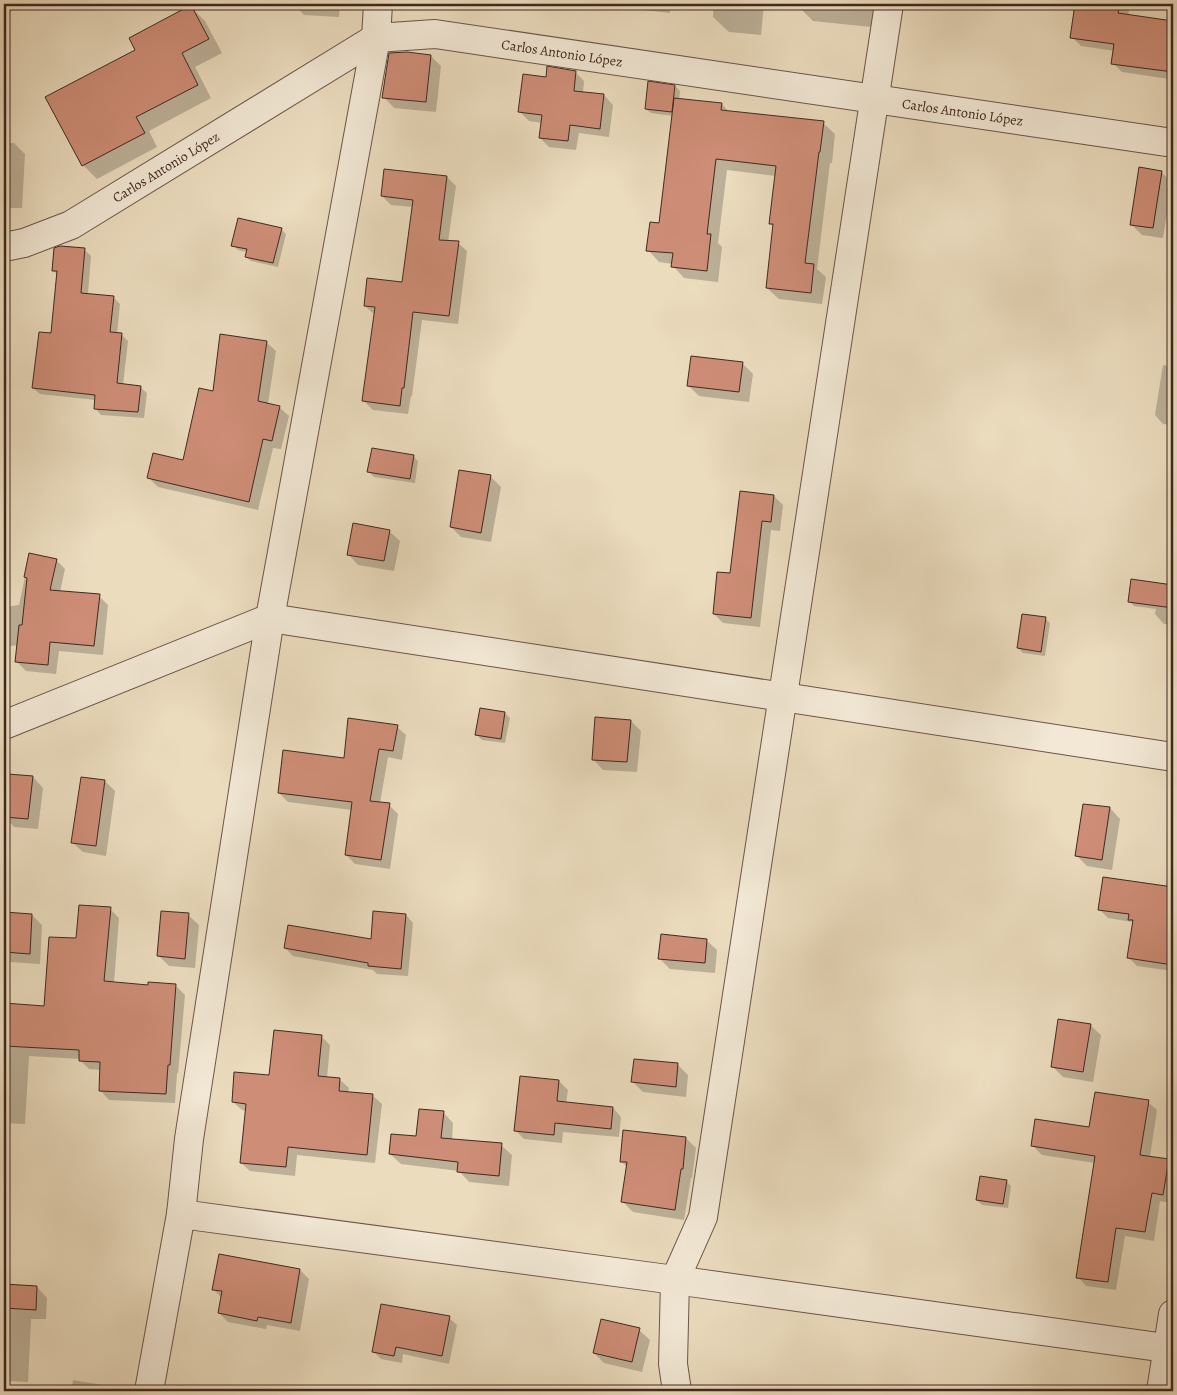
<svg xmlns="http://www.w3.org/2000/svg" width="1177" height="1395" font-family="Alegreya,serif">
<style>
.shadow{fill:#0003}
.building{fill:#ce8d77;stroke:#40281f}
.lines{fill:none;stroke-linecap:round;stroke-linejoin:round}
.minor-casing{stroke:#6b5547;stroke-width:30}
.minor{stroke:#f2e8d5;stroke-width:28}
.labels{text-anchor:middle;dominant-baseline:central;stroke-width:4;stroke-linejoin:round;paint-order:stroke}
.street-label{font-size:14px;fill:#40281f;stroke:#f2e8d5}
</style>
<rect width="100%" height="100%" fill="#ebdcbe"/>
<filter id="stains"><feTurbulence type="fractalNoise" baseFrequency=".004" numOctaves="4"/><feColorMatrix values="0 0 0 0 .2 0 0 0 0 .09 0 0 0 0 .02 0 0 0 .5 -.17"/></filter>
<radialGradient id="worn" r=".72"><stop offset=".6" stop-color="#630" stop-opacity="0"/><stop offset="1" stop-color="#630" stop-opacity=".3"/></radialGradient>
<path class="shadow" d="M294 4H340L339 17 304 15Z
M590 4H671L670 13Z
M714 4H764L761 35 729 32 713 17Z
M803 4H888L881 28 813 21 802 10Z
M1076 4H1130L1128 16 1171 22 1173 8V89L1168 84 1169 79 1122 72 1113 63 1115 51 1081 46 1072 37Z
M191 7 205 21 222 53 195 67 211 98 149 131 157 147 97 179 83 165 137 50Z
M431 56 441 66 436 112 394 108 384 97Z
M575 72 584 81 583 93 604 95 613 105 609 137 579 133 576 150 549 147 540 138 542 123 529 121 520 112 547 78Z
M675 86 680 91 679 100 722 104 729 112 823 123 835 134 832 163H830L817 269 826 277 822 304 779 299 767 288 774 227 770 224 776 176 727 170 718 243 722 247 718 282 684 278 673 266V264L659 262 648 250 660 225 673 116 651 113 646 109Z
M4 143H14L25 154 22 208H4Z
M1161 172 1172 182 1163 238 1142 235 1131 224Z
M447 177 456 186 448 242 458 243 467 251 458 324 422 320 412 396H411L408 414 373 410 364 401 375 315 365 306 403 284 413 207 391 205 382 196Z
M281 229 286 234 278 267 251 261 246 257 247 252 238 250 233 245Z
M84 249 91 256 88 294 113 297 120 304 117 334H121L128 341 123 385 140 387 147 393 144 418 101 415 95 408V400L40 394 33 388 52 335 58 275 53 270Z
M266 342 276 351 268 404 279 407 289 416 281 449 273 448 258 510 158 487 149 478 184 461 214 392Z
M742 363 753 374 749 402 699 396 689 386Z
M1163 365 1173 367V425L1163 424 1155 415Z
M413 456 418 461 415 483 374 477 369 472Z
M490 476 501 487 491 542 461 537 451 527Z
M774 496 783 505 780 531 771 530 760 627 723 623 714 614 731 574Z
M389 531 400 541 394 571 358 565 348 554Z
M30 554 56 560 65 569 60 592 99 596 108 605 103 655 59 651 56 674 26 671 17 662 18 645 4 647V607L19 605Z
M1162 593 1173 595V625L1164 624 1155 614 1156 609 1134 606 1129 601Z
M1045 618 1050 623 1045 656 1023 653 1018 648Z
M505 713 510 718 505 743 482 740 477 735Z
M631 721 641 731 637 772 603 770 593 759Z
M397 727 406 735 402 760 388 757 380 803 389 805 398 814 390 869 355 864 346 855 352 810 288 802 279 793 346 759Z
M9 775 33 777 43 788 38 829 14 827 4 816Z
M105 781 115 791 106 856 83 852 72 842Z
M1110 808 1120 819 1112 870 1087 866 1076 855Z
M1173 835V971L1137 966 1128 957 1134 923 1132 922 1108 918 1099 909 1166 887Z
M110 909 119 918 114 983 149 986 175 985 185 995 178 1074 177 1073 175 1103 109 1100 100 1090 101 1070 89 1069 80 1060V1059L29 1056 25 1124 4 1123V1004L45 1007 77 939Z
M4 914 32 915 42 925 40 964 10 962 4 956Z
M188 915 199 925 195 968 169 966 159 956Z
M406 915 413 923 408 976 377 974 373 970 293 956 285 948 372 941Z
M706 940 717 950 715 973 670 969 660 959Z
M1090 1025 1101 1035 1093 1082 1063 1077 1053 1067Z
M321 1036 330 1045 327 1078 340 1080 349 1088 348 1093 373 1096 382 1104 375 1163 297 1155 295 1176 250 1171 241 1163 246 1111 242 1110 233 1102 270 1076Z
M678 1065 688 1075 686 1097 643 1092 633 1082Z
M559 1081 568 1090 566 1104 613 1108 621 1117 619 1137 563 1132 562 1143 524 1139 515 1130Z
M1148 1102 1157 1110 1150 1157 1168 1160 1173 1165V1192L1172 1203 1160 1201 1154 1241 1125 1236 1116 1290 1086 1286 1078 1277 1095 1163 1042 1155 1033 1146 1091 1128Z
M443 1112 453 1123 452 1140 501 1145 512 1155 509 1186 469 1182 459 1171 401 1164 390 1154 417 1137Z
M686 1138 696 1148 692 1178H691L684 1220 633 1212 623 1202 628 1168 621 1161Z
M1006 1181 1011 1186 1008 1208 982 1205 977 1200Z
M300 1270 309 1279 300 1331 267 1325 266 1329 228 1322 219 1313 222 1298 213 1289Z
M4 1286 37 1287 47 1298 46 1319H31L28 1382 4 1381Z
M449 1318 457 1325 449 1364 403 1354 402 1363 381 1359 373 1351Z
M639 1330 650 1340 642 1372 604 1363 594 1353Z
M73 1380 108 1386 114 1391H72Z
M208 1385 235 1388 238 1391H207Z"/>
<path class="building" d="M1075 4H1120L1118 13 1173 21V72L1111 64 1114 44 1070 38Z
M191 5 209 39 182 53 198 85 136 117 145 133 82 166 45 97 135 50 129 38Z
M407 52 431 55 426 102 382 98 389 53Z
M547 66 576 71 574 91 604 94 600 129 570 125 568 141 539 138 542 115 518 112 523 74 546 77Z
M648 81 675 85 672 112 645 109Z
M674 98 722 103 721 110 824 121 820 152H819L805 263 814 264 811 293 766 288 773 224H769L776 166 716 159 707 234H711L707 271 671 267 673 253 646 251 650 222 659 223Z
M1139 167 1162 171 1153 228 1130 225Z
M384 169 447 176 439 240 459 241 449 316 413 312 404 388H402L400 406 362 401 375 307 364 306 367 278 402 282 413 200 381 196Z
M238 218 282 228 273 263 245 257 247 249 231 246Z
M60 246 85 248 81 293 114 296 110 332 122 333 117 383 141 386 138 412 94 409 95 395 32 388 39 332 51 333 57 271H52L54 248Z
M220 334 267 341 258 401 280 406 272 441 263 439 249 502 147 478 153 453 183 460 199 388 213 391Z
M691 356 743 362 739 392 687 386Z
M372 448 414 455 410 479 367 472Z
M459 470 491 475 481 533 450 527Z
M740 491 774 495 771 522 762 521 751 618 713 614 717 572 730 573Z
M353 523 390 530 384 561 347 555Z
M29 553 57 559 50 590 100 594 94 646 50 642 48 665 15 662 19 625H22L27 578 24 577Z
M1131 579 1173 585V608L1128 602Z
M1022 614 1046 617 1041 652 1017 648Z
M480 708 505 712 501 739 475 735Z
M595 717 631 720 627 762 592 760Z
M348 718 398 725 393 751 379 749 370 801 390 803 381 860 345 855 352 802 278 793 283 750 344 758Z
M8 774 33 776 28 819 4 817Z
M81 777 105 780 96 846 71 843Z
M1083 804 1110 807 1102 860 1075 856Z
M1103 877 1173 887V965L1127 958 1133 920H1128L1129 914 1098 910Z
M79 905 111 907 104 981 148 985V982L176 984 170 1065H168L166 1094 99 1091 100 1062 79 1061V1050L4 1046V1003L44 1006 49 937 76 938Z
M161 911 189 913 185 959 157 956Z
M373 911 406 914 401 969 368 966V963L284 948 288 925 371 939Z
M4 912 32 914 30 954 4 952Z
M661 934 707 939 705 963 658 959Z
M1058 1019 1091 1024 1083 1072 1051 1067Z
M274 1030 322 1035 318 1076 340 1078 339 1091 373 1094 367 1155 288 1147 286 1167 240 1163 246 1104 232 1102 234 1072 269 1075Z
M634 1059 678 1063 676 1087 631 1082Z
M520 1076 559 1080 557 1101 613 1107 611 1129 555 1123 554 1135 514 1131Z
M1095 1092 1149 1100 1140 1155 1169 1159 1163 1195 1152 1193 1145 1232 1116 1228 1108 1282 1076 1278 1095 1156 1031 1146 1035 1119 1089 1127Z
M419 1109 444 1111 441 1138 502 1143 499 1176 457 1172 458 1162 389 1154 391 1134 416 1136Z
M623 1130 686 1137 683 1169H681L675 1210 621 1202 627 1162H620Z
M980 1176 1007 1180 1003 1204 976 1200Z
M219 1254 300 1269 291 1323 258 1317 257 1321 218 1313 222 1291 212 1290Z
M4 1284 37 1286 36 1310 4 1308Z
M381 1304 450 1316 442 1356 396 1347 394 1356 372 1352Z
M601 1319 640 1328 632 1362 593 1353Z"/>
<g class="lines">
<g class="minor-casing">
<g id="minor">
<path id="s1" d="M4 247 24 243 71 225 376 38 435 34 1173 143"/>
<path d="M4 725 270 618 1173 757"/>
<path d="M181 1214 675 1280 1173 1349"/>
<path d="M149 1391 181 1214 189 1139 270 618 376 38 378 4"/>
<path d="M677 1391 673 1364 675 1280 703 1217 889 4"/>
<path d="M1161 1391 1173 1314"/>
</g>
</g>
<use href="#minor" class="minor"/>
</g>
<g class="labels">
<g class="street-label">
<text stroke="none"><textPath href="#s1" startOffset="616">Carlos Antonio López</textPath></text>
<text stroke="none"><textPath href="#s1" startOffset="1021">Carlos Antonio López</textPath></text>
<text stroke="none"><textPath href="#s1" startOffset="182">Carlos Antonio López</textPath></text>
</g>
</g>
<rect width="1177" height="1395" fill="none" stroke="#ebdcbe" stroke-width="20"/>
<rect x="5" y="5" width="1167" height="1385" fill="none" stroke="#40281f" stroke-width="2.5"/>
<rect x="10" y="10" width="1157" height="1375" fill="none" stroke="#40281f"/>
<rect width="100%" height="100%" filter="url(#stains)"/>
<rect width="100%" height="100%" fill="url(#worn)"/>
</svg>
